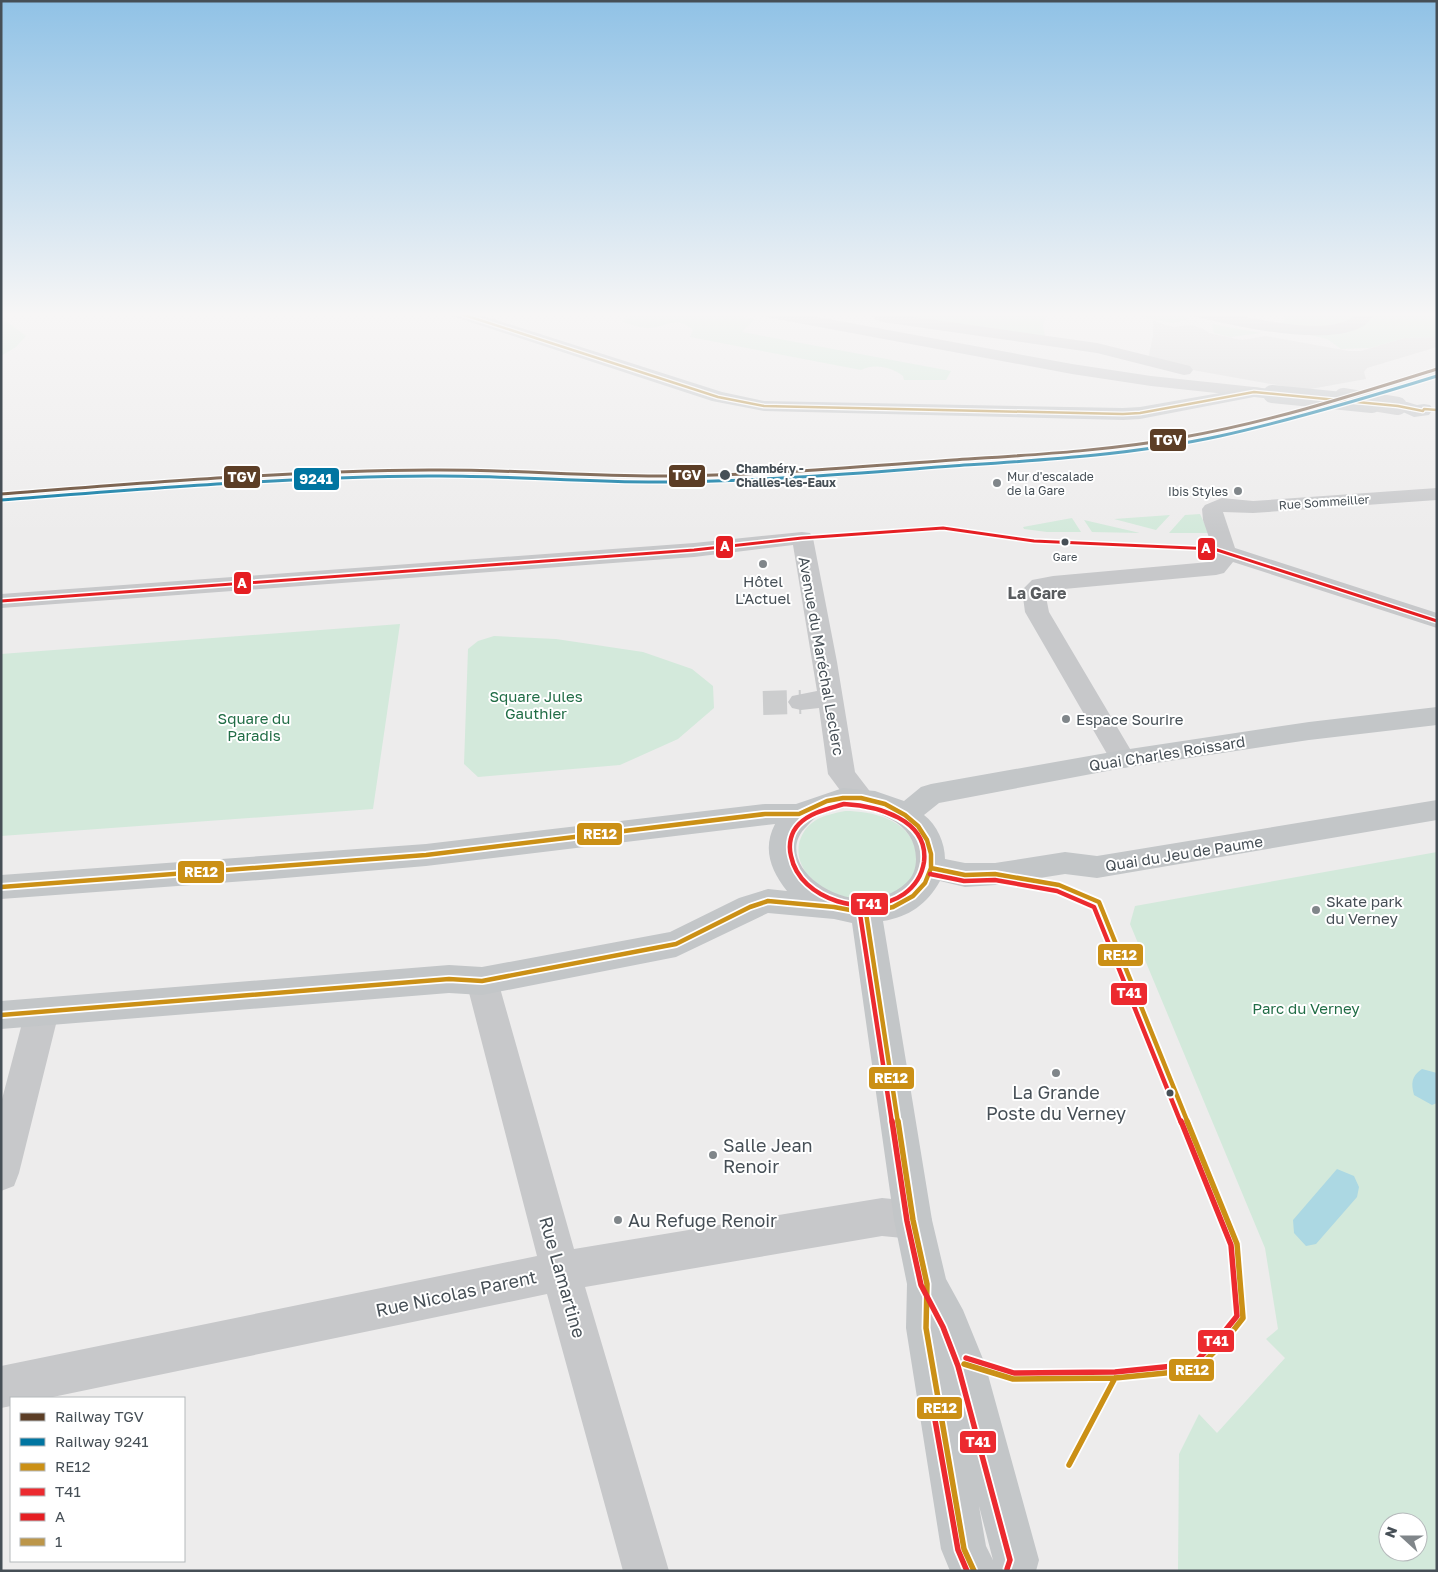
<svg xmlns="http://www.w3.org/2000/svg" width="1438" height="1572" font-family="'Golos Text',sans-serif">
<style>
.education{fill:#dbdbdb}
.green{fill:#d3e9db;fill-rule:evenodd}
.water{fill:#acd8e3}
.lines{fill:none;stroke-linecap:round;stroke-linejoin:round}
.minor-tunnel{stroke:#cccdce;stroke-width:24;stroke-dasharray:24 12;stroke-linecap:butt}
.minor{fill:#c7c8ca;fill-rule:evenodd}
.major{fill:#c3c6c8;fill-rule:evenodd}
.rail-casing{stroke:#c2c3c4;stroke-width:4}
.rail{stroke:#fff;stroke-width:2.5;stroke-dasharray:8;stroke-linecap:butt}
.minor-bridge{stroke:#c7c8ca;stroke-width:18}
.major-bridge{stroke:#c3c6c8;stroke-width:18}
.bus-1-far1-casing{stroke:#fff;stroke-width:8}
.bus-1-casing{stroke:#fff;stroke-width:9}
.bus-2-far1-casing{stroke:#fff;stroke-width:8}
.bus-2-casing{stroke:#fff;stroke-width:9}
.bus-3-casing{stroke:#fff;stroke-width:6}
.bus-4-casing{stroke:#fff;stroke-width:5}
.bus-1-far1{stroke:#cb9016;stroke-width:4.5}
.bus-1{stroke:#cb9016;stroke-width:5.5}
.bus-2-far1{stroke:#ec2a2f;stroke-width:4.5}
.bus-2{stroke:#ec2a2f;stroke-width:5.5}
.bus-3{stroke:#e51e22;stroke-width:3}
.bus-4{stroke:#bc964a;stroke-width:2.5}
.rail-1-casing{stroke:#fff;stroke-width:5.5}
.rail-2-casing{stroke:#fff;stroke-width:5.5}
.rail-1{stroke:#5c3e26;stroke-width:3}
.rail-2{stroke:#0075a1;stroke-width:3}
.stop-dot{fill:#464f56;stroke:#fff;stroke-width:2}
.poi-dot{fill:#80868a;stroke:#fff;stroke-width:2}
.labels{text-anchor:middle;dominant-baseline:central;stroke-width:4;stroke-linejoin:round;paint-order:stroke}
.far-bus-label{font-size:11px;fill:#464f56;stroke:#fff}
.far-stop-label{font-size:12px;font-weight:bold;fill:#464f56;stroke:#fff;text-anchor:start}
.far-poi-label{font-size:12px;fill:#464f56;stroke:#fff;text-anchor:start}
.far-street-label{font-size:12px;fill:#464f56;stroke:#fff}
.poi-label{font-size:15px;fill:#464f56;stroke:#fff;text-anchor:start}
.street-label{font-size:15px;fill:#464f56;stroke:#fff}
.park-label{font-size:15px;fill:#216d46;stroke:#fff}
.neighbourhood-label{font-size:16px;font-weight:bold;fill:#595c5f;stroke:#fff}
.near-poi-label{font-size:18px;fill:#464f56;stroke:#fff;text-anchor:start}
.near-street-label{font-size:18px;fill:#464f56;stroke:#fff}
.line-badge{stroke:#fff;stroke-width:2}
.badge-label{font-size:14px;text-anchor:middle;font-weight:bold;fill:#fff}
</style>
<rect width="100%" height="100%" fill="#edecec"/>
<path class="education" d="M1153 321 1174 327 1191 325 1202 328 1209 333 1242 340 1266 336 1349 351H1361L1404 338 1437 337V347L1367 368 1364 372 1366 379 1305 390 1187 369 1152 360 1149 355 1153 336Z"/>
<path class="green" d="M634 313H723L755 319 742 332 951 371 946 380H904L903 376C892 367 874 363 861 370L690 337 693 330C676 315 667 327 650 328 642 329 631 324 622 322Z
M870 313H1048L1043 325 1045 337Z
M1114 313H1169L1191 318 1173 323 1146 318 1142 316Z
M1288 313H1437V337L1404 338 1370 348 1341 349 1327 339 1281 328 1282 323Z
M1 317 26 336 16 347 1 356Z
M1212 324 1261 333 1230 337 1214 333Z
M1200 514 1209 533H1169L1185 515Z
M1170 515 1156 530 1114 519Z
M1072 518 1081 532H1047L1024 529 1023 527Z
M1084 520 1140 533 1092 532Z
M400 624 373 809 1 836V654Z
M494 636 556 639 643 652 692 669 713 686 714 708 678 739 620 765 478 777 464 764 468 649 478 641Z
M845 811C872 811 908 819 916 850 918 859 918 868 913 876 909 883 903 891 895 894 886 897 871 902 862 901 857 901 851 899 847 898 841 896 834 895 828 893 822 890 816 883 811 878 793 861 794 834 816 820 825 815 835 813 845 811Z
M1437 852V1571H1178L1179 1454 1199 1414 1217 1433 1285 1358 1266 1339 1278 1329 1265 1248 1130 924 1135 906ZM1388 1522H1418V1552H1388Z"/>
<path class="water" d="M1422 1069 1437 1073V1103L1432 1105 1414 1095C1411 1084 1411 1076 1422 1069Z
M1337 1169 1354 1176 1359 1187 1357 1197 1316 1244 1306 1246 1294 1233 1293 1220Z"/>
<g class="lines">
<path class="minor-tunnel" d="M763 703 801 702"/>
<path class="minor" d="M763 313H796L1072 364 1151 376 1254 387 1260 388 1263 392 1260 396 1254 397 1151 386 1072 374 771 318 765 316Z
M887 313 1097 343 1190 366 1193 370 1190 374 1184 375 1097 353 882 322 876 320 874 317 876 314Z
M1437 488V500L1253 513 1223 512 1235 548 1437 613V628L1233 562 1224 573 1216 575 1053 590 1045 592 1049 612 1136 759 1132 766 1123 768 1114 766 1025 612 1022 590 1032 580 1053 576 1209 562 1214 552 1203 520 1202 509 1205 505 1222 498 1253 501Z
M802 532 810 533 813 538 837 662 855 772 875 798 871 805 861 808 851 805 828 774 819 708 801 710 792 708 788 702 792 696 817 691 793 545 694 557 1 608V594L694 543Z
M482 967 493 971 498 981 574 1249 882 1198 913 1201 926 1207 932 1220 926 1233 913 1239 882 1236 585 1287 669 1571H623L547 1294 48 1398H11V1406L1 1408V1366L537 1256 466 981 471 971Z
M42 998 54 1002 59 1012 19 1173 14 1186 1 1191V1103L25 1012 30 1002Z"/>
<path class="major" d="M450 313H474L722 392 764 401 1123 408 1140 407 1254 387 1278 390 1281 394 1278 398 1272 399 1254 397 1140 419 1123 420 764 411 712 401 452 316Z
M1191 313C1201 313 1212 312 1222 313 1257 317 1331 340 1358 313H1375C1372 318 1367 324 1362 327 1324 347 1234 326 1193 316Z
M1372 399 1407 402 1417 405 1424 404 1430 405 1433 409 1429 415 1414 417 1403 412 1366 408 1363 404 1366 400Z
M1437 707V725L1309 740 1123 768 939 803 924 815C937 825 945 843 945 859L965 863H995L1065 852 1097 856 1437 800V820L1097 878 1065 874 995 885 965 887 940 881C927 904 909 917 883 921L932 1220 946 1279 963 1310 985 1364 1039 1560 1036 1571H950L941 1549 906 1328 907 1284 894 1220 852 923 834 919 768 913 676 957 482 995 449 993 1 1029V1001L449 965 482 967 670 932 739 898 768 889 787 891C771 871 762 849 775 824L426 866 273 879 1 899V875L426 844 765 804H796L843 788 875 791 904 801 921 787 931 784 1123 750 1309 722ZM844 808C875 809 916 821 916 859 916 868 913 877 906 883 856 929 765 865 807 826 810 823 814 818 818 816 826 813 835 811 844 808ZM979 1506 993 1560 986 1546Z"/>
<g class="rail-casing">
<path id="rail" d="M1333 405 1369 396"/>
</g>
<use href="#rail" class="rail"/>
<path class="minor-bridge" d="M1343 397 1398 406"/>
<path class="major-bridge" d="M1272 394 1372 404"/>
<g class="bus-1-far1-casing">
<path id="bus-1-far1" d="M931 868 965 875 995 874 1059 885 1099 902 1188 1123
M1 887 426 855 765 814H799
M866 913 898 1123
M1 1015 449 979 482 981 676 944 750 907 768 901 834 907 866 913 893 907 913 896 925 883 931 868V854L927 840 918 826 905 815 885 804 861 798H843L827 801 799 814"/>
</g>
<g class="bus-1-casing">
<path id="bus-1" d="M898 1121 913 1220 927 1284 926 1328 964 1549 974 1571
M964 1364 1013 1379 1115 1378 1196 1370 1225 1341 1243 1318 1237 1244 1187 1121
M1069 1465 1115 1378"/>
</g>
<g class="bus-2-far1-casing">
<path id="bus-2-far1" d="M844 804C877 806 929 819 924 862 922 875 915 886 904 894 868 919 800 901 791 856 788 844 791 832 799 824 811 812 828 809 844 804Z
M930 874 964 881 995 880 1057 891 1094 907 1181 1123
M860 914 892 1123"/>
</g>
<g class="bus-2-casing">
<path id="bus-2" d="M892 1121 907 1221 921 1285 943 1327 958 1366 1010 1560 1007 1569
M966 1358 1014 1373 1115 1372 1193 1364 1220 1337 1237 1316 1231 1245 1181 1121
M935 1420 958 1550 967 1571"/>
</g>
<g class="bus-3-casing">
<path id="bus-3" d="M1 601 694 550 802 538 943 528 1034 541 1214 549 1437 621"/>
</g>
<g class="bus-4-casing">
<path id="bus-4" d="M458 313 718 397 764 406 1123 414 1140 413 1254 392 1398 406 1423 411 1424 409 1437 410"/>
</g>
<use href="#bus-1-far1" class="bus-1-far1"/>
<use href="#bus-1" class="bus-1"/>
<use href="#bus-2-far1" class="bus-2-far1"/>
<use href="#bus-2" class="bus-2"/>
<use href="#bus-3" class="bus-3"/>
<use href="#bus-4" class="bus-4"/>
<g class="rail-1-casing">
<path id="rail-1" d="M1 494C144 483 286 471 429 470 510 469 589 477 669 476 764 475 858 467 953 460 1030 455 1108 451 1184 437 1270 422 1354 395 1437 369"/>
</g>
<g class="rail-2-casing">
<path id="rail-2" d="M1 500C144 489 286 477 429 476 509 475 589 483 669 482 764 481 858 473 952 466 1042 460 1132 455 1220 436 1292 420 1366 398 1437 376"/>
</g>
<use href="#rail-1" class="rail-1"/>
<use href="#rail-2" class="rail-2"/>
</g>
<linearGradient id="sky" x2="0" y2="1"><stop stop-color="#90c2e6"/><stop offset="0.59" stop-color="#f7f6f6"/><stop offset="1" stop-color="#f7f6f6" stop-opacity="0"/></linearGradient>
<rect width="1438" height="533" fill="url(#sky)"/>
<g class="stop-dot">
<circle cx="725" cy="475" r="6"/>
<circle cx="1065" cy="542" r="4.5"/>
<circle cx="1170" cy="1093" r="4.5"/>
</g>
<g class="poi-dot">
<circle cx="997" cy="483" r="5"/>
<circle cx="1238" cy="491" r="5"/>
<circle cx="763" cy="564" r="5"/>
<circle cx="1066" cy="719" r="5"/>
<circle cx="1316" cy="910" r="5"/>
<circle cx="1056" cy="1073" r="5"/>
<circle cx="713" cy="1155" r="5"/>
<circle cx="618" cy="1220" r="5"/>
</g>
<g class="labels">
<g class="far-bus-label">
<text x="1065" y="556">Gare</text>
</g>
<g class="far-stop-label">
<text x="736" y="468">Chambéry -<tspan x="736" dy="14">Challes-les-Eaux</tspan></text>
</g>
<g class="far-poi-label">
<text x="1007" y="476">Mur d'escalade<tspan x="1007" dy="14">de la Gare</tspan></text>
<text x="1228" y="491" text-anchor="end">Ibis Styles</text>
</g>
<g class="far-street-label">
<text transform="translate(1324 502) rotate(-4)">Rue Sommeiller</text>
</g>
<g class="poi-label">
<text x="763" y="581" text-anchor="middle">Hôtel<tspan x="763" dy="17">L'Actuel</tspan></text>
<text x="1076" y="719">Espace Sourire</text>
<text x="1326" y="901">Skate park<tspan x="1326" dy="17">du Verney</tspan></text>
</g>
<g class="street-label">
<text transform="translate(822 656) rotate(80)">Avenue du Maréchal Leclerc</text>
<text transform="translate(1167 753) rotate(-9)">Quai Charles Roissard</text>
<text transform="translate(1184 853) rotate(-9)">Quai du Jeu de Paume</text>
</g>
<g class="park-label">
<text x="536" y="696">Square Jules<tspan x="536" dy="17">Gauthier</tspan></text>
<text x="254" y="718">Square du<tspan x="254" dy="17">Paradis</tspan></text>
<text x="1306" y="1008">Parc du Verney</text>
</g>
<g class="neighbourhood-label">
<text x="1037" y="593">La Gare</text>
</g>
<g class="near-poi-label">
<text x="1056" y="1092" text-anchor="middle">La Grande<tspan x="1056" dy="21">Poste du Verney</tspan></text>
<text x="723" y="1145">Salle Jean<tspan x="723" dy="21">Renoir</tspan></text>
<text x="628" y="1220">Au Refuge Renoir</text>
</g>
<g class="near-street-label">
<text transform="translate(563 1277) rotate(74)">Rue Lamartine</text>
<text transform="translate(456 1293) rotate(-12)">Rue Nicolas Parent</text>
</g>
</g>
<g class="line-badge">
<rect x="1149" y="428" width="38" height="24" rx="5" fill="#5c3e26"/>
<rect x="668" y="464" width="38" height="24" rx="5" fill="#5c3e26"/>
<rect x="223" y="465" width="38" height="24" rx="5" fill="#5c3e26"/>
<rect x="293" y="467" width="47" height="24" rx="5" fill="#0075a1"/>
<rect x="715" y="535" width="19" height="24" rx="5" fill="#e51e22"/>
<rect x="1197" y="537" width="19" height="24" rx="5" fill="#e51e22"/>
<rect x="233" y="571" width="19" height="24" rx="5" fill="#e51e22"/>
<rect x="576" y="822" width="47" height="24" rx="5" fill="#cb9016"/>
<rect x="177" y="860" width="48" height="24" rx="5" fill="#cb9016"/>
<rect x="850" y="892" width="39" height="24" rx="5" fill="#ec2a2f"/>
<rect x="1097" y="943" width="47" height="24" rx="5" fill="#cb9016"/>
<rect x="1110" y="982" width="38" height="24" rx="5" fill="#ec2a2f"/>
<rect x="868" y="1066" width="47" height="24" rx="5" fill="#cb9016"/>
<rect x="1197" y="1329" width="38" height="24" rx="5" fill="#ec2a2f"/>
<rect x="1168" y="1358" width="47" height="24" rx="5" fill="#cb9016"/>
<rect x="916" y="1396" width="47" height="24" rx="5" fill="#cb9016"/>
<rect x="959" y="1430" width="38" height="24" rx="5" fill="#ec2a2f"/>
</g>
<g class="badge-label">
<text x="1168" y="445">TGV</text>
<text x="687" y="480">TGV</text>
<text x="242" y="482">TGV</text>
<text x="316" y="484">9241</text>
<text x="725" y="551">A</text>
<text x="1206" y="553">A</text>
<text x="242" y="588">A</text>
<text x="600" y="839">RE12</text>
<text x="201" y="877">RE12</text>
<text x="869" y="909">T41</text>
<text x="1120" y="960">RE12</text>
<text x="1129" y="998">T41</text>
<text x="891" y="1083">RE12</text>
<text x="1216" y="1346">T41</text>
<text x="1192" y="1375">RE12</text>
<text x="940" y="1413">RE12</text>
<text x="978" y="1447">T41</text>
</g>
<rect width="1438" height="1572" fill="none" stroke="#464f56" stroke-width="5"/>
<rect x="10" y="1397" width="175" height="165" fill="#ffffff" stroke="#b5b9bb"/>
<rect x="20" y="1413" width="25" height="8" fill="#5c3e26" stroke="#b5b9bb"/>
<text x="55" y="1422" font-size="15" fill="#464f56">Railway TGV</text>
<rect x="20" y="1438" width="25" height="8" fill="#0075a1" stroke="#b5b9bb"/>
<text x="55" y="1447" font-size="15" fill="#464f56">Railway 9241</text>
<rect x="20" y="1463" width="25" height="8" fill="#cb9016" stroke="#b5b9bb"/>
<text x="55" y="1472" font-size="15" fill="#464f56">RE12</text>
<rect x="20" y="1488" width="25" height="8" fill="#ec2a2f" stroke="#b5b9bb"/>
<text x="55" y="1497" font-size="15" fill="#464f56">T41</text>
<rect x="20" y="1513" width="25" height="8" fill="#e51e22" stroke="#b5b9bb"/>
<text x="55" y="1522" font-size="15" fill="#464f56">A</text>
<rect x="20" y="1538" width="25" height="8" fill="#bc964a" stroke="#b5b9bb"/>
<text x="55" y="1547" font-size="15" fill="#464f56">1</text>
<g transform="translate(1403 1537) rotate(291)"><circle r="24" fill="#ffffff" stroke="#b5b9bb"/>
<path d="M0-4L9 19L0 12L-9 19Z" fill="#80868a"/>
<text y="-8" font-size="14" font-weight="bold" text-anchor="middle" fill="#464f56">N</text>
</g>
</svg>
